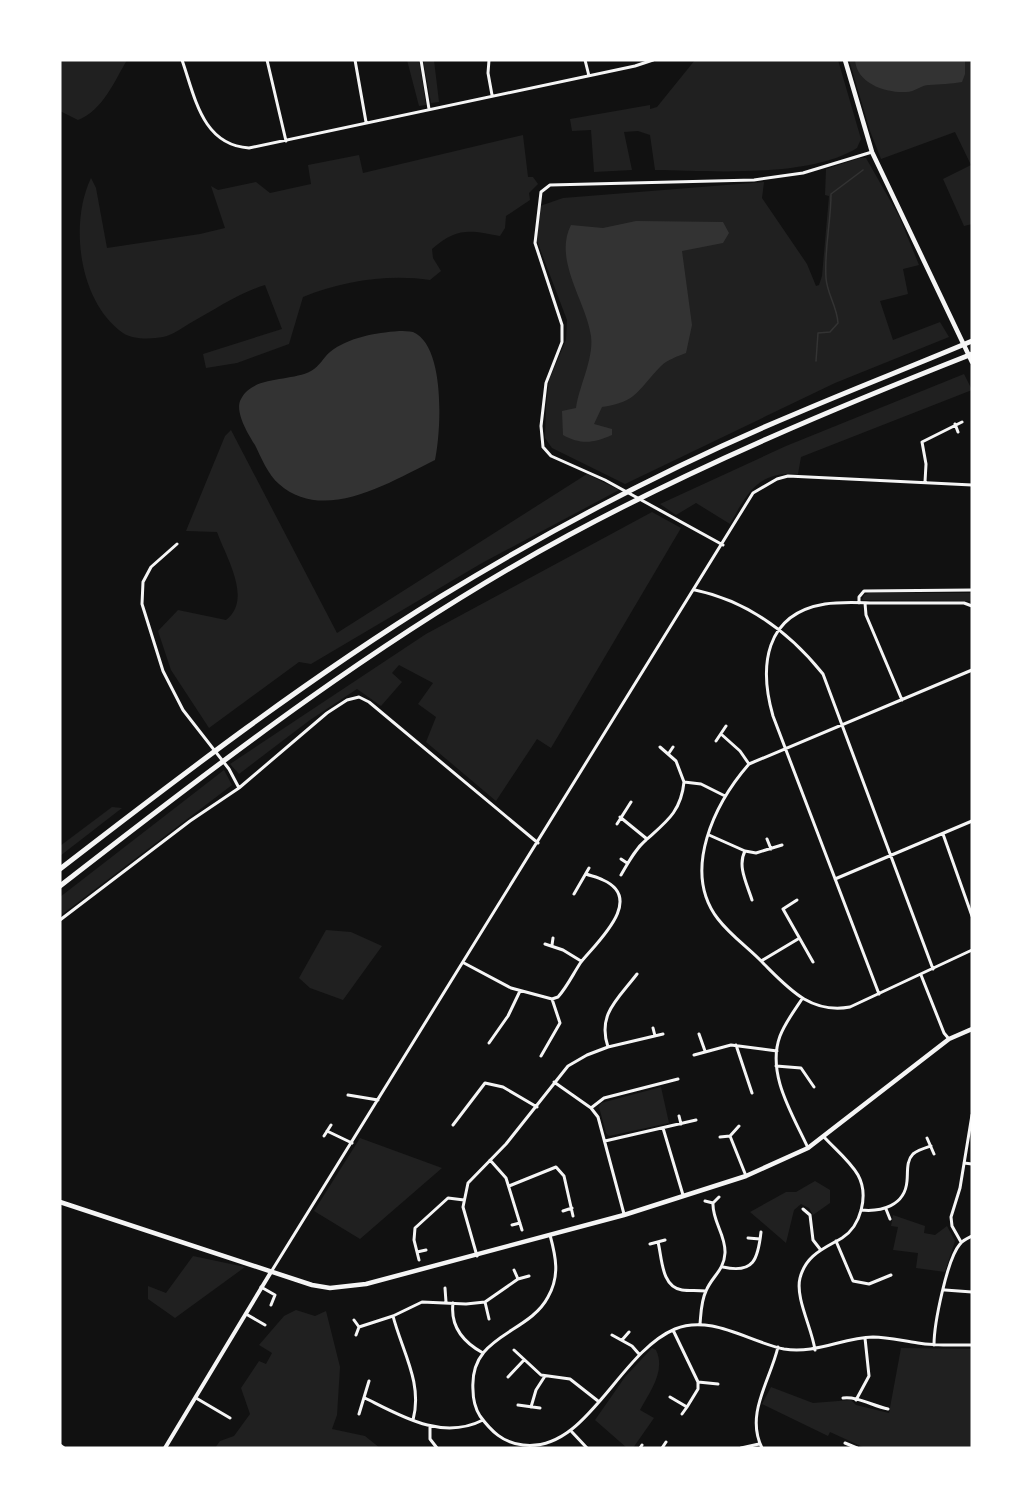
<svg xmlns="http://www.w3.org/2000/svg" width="1032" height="1508" font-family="'Work Sans',sans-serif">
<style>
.green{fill:#202020}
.water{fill:#333}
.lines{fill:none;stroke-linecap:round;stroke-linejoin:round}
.stream{stroke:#333;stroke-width:1.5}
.minor{stroke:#f5f5f5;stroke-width:3}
.tertiary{stroke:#f5f5f5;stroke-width:4}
.primary{stroke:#f5f5f5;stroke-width:4.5}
.motorway{stroke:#f5f5f5;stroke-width:5}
</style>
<rect width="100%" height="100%" fill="#111"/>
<path class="green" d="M60 60H127C114 82 103 110 78 120L60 111Z
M407 60H419L426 105 419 106Z
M423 60H434L439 102 431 103Z
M695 60H838L861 139 857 148C809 178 712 171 655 170L650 135 638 131 624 132 632 170 594 172 591 130 572 131 570 119 650 105V109L657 107Z
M849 60H972V224L964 226 943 179 971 165 955 132 881 159 870 131Z
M523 135 528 177H533L538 184 529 193 530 200 506 216 505 228 500 236C470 230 457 227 432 249L433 258 441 271 430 280C388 274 343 281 303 297L289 344 237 363 206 368 203 354 282 329 265 285C239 293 216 309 192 322 183 327 173 335 163 337 152 339 133 340 123 333 79 302 69 224 91 178L96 188 107 248 200 234 225 228 211 186 218 190 256 182 270 193 311 184 308 165 359 155 363 173Z
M860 158H866L899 216 919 265 903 269 908 294 880 301 893 340 940 322 949 337 835 383 625 484 552 448 545 438 546 406 549 380 566 340 567 320 537 241 540 206 563 198 764 182 762 198 807 264 816 286 819 285 822 276 829 196 825 195 826 169Z
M964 374 972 390 801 457 798 474C758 471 747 493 730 524L696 503 676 515 660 504 786 446Z
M231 430 337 633 587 474 619 490 482 563 311 664 299 662 209 728 171 670 158 631 178 610 226 620C253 600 226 557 217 532L186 531 225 436Z
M652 512 681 528 551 748 537 739 496 801 426 742 436 717 418 704 433 683 399 665 392 673 402 682 381 706 357 689 310 720 239 774 230 764 426 634Z
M869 593H972V601L862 600 864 595Z
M224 770 232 785 60 916V897Z
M112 807 122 808 60 856V846Z
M326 930 351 932 382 946 343 1000 310 988 299 978Z
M661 1087 669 1123 609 1136 606 1133 599 1107 601 1103Z
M360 1138 442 1168 360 1239 314 1211Z
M815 1181 830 1190V1203L813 1215 809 1208 801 1204 794 1210 786 1243 750 1212 786 1192H796Z
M893 1215 925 1226 924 1233 935 1235 947 1226 955 1241 945 1272 916 1268 918 1253 893 1250 898 1227 891 1226Z
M193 1256 245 1267 175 1318 148 1299V1286L166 1293Z
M296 1310 315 1316 326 1311 340 1367 337 1415 332 1429 365 1436 380 1448H215L220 1441 234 1436 250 1414 241 1388 259 1361 266 1364 272 1353 259 1345 284 1316Z
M652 1348 656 1350C666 1371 650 1391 640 1410L654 1418 633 1448H627L595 1420 625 1377Z
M901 1348 972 1349V1448H865L830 1432 828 1436 762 1404 771 1387 813 1403 851 1400 856 1405 889 1413Z"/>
<path class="water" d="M855 60H965V74L962 82C950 84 940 84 929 85 921 85 915 92 906 92 886 93 857 84 855 60Z
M636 221 723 222 729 233 723 243 682 251 692 325 686 353C678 356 667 360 661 366 638 389 638 402 602 407L594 424 612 429V435C594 443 581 445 563 435L562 411 576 408C579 386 594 359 591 336 586 301 553 260 571 225L603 228Z
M399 331C403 331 409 331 413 332 446 346 441 432 435 460 390 482 324 524 279 484 268 475 261 457 255 445 248 434 234 411 241 399 253 375 291 382 311 371 320 366 323 358 330 352 349 337 375 333 399 331Z"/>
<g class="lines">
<path class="stream" d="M816 361 818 333 830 332 838 323C837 306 827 294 826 278 824 250 831 222 831 194L863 170"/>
<path class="minor" d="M182 60C195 97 202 145 249 148L635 66 653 60
M267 60 286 141
M355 60 366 122
M421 60 429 109
M489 60 488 73 492 95
M585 60 589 76
M955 424 958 432
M925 482 926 464 922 442 962 422
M177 544 151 567 143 582 142 604 163 671 183 710 229 769 239 788 327 713 347 700 359 697 369 702 538 843
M723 545 605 480 551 456 543 447 541 426 546 383 562 342V325L535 243 541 192 550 185 754 180 803 173 872 152
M695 590C747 601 790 633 823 674L933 969
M859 603V597L864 591 972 590
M865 603 866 615 902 700
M972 670 749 764C715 803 681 871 718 919 731 936 750 949 764 964 789 989 811 1014 850 1007L972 950
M721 734 740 751 749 764
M716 741 726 726
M660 747 676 761 684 782 701 784 725 796
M669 753 673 747
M620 817 647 839
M617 824 631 802
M943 834 972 916
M709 835 745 851
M767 839 771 849
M621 859 627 863
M621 875C628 863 635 849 646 840 666 822 681 812 684 782
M835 879 972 821
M574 894 589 868
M752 900C747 884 737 866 745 851L756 853 782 845
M797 900 783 909 813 962
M60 920 190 821 239 788
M545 944 563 950 581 961
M552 945 553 938
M761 961 798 939
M464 963 511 988 552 999 558 997C567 987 573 974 581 962 596 943 646 899 603 880 598 877 591 876 586 874
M921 975 944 1033 949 1039
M879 994 773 716C759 667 764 614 825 604 843 601 863 603 881 603 908 603 936 603 964 603L972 606
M802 999C794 1011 785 1023 780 1036 766 1074 793 1115 808 1148
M653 1028 655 1036
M699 1034 705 1051
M489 1043 508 1016 520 991
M736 1045 752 1093
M608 1047C597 1014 618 999 637 974
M694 1055 731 1045 777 1051
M541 1056 560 1023 552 999
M776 1066 801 1068 814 1087
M554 1082 591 1108 598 1117 624 1214
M348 1095 378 1100
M591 1108 604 1098 678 1079
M679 1116 681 1124
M453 1125 485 1083 503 1087 537 1107
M663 1128 683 1195
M327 1131 352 1143
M324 1136 331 1125
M730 1136 746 1176
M720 1137 730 1136 739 1126
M927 1138 934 1154
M605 1141 696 1120
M490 1160 506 1178 522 1230
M964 1163 972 1164
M509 1186 556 1167 564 1176 573 1216
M705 1201 713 1203 719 1197
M803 1209 810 1215 813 1240 820 1249
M886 1209 890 1219
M861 1210C881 1212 905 1206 907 1181 908 1172 906 1161 913 1154 918 1150 925 1148 931 1146
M563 1211 572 1208
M512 1225 520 1223
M550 1235C556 1257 560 1276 548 1297 528 1335 469 1334 473 1390 473 1399 475 1408 480 1416 491 1431 503 1443 523 1445 587 1453 618 1353 675 1329 711 1314 749 1342 784 1349 816 1354 842 1338 873 1337 888 1337 903 1341 918 1343 936 1346 954 1345 972 1345
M748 1238 760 1239
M836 1241 853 1281 869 1284 891 1275
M658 1242C662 1257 661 1287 682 1290 690 1291 697 1290 706 1291
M961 1242 952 1226 951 1217 960 1188 972 1115
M650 1244 665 1240
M417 1252 426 1250
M477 1256 463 1207 468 1183 506 1144 568 1066 587 1055 608 1047 663 1034
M419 1260 414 1240 415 1228 448 1198 464 1200
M723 1267C754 1274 758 1259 761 1232
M514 1270 518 1279
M271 1272 753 493 777 479 788 476 972 485
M261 1287 275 1295 271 1305
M445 1288 446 1302
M945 1290 972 1292
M485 1302 489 1319
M453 1303C450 1327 463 1342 483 1353
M246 1314 265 1325
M393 1316C402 1351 423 1383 413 1420
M354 1320 359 1327 356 1335
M700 1324C701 1314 701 1301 706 1291 712 1276 724 1271 725 1253 726 1235 712 1221 713 1203
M359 1327 393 1316 422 1302 466 1304 485 1302 518 1279 529 1276
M673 1330 698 1382V1389L687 1407
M612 1335 632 1346 639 1354
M622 1340 629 1332
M934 1345C934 1324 947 1259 960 1244 963 1240 968 1238 972 1236
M514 1350 541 1375 570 1379 598 1401
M815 1350C812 1328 795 1298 800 1278 806 1255 823 1249 842 1238 861 1226 869 1195 858 1175 850 1161 835 1149 824 1137
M508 1377 524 1360
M698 1382 718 1384
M670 1397 687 1407 682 1414
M196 1398 230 1418
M365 1398C401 1416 442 1441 483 1420
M843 1398C857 1396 873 1406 888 1409
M856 1400 869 1376 865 1338
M518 1405 540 1408
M531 1407 536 1390 545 1376
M359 1414 369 1381
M430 1426V1439L437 1448
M572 1432 587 1448
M845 1443 857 1448
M60 1445 64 1448
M640 1448 642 1445
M662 1448 666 1442
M741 1448 759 1444
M762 1448C745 1414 770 1381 778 1347"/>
<path class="tertiary" d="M165 1448 271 1272"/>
<path class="primary" d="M845 60 872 152 972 362
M60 1202 312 1285 330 1288 366 1284 624 1215 746 1176 808 1148 949 1039 972 1029"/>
<path class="motorway" d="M60 869C183 774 307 679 440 597 553 528 673 465 795 414 853 389 913 366 972 341
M60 886C222 760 387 633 569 535 699 465 835 408 972 354"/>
</g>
<rect width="1032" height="1508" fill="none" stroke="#ffffff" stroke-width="123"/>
</svg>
